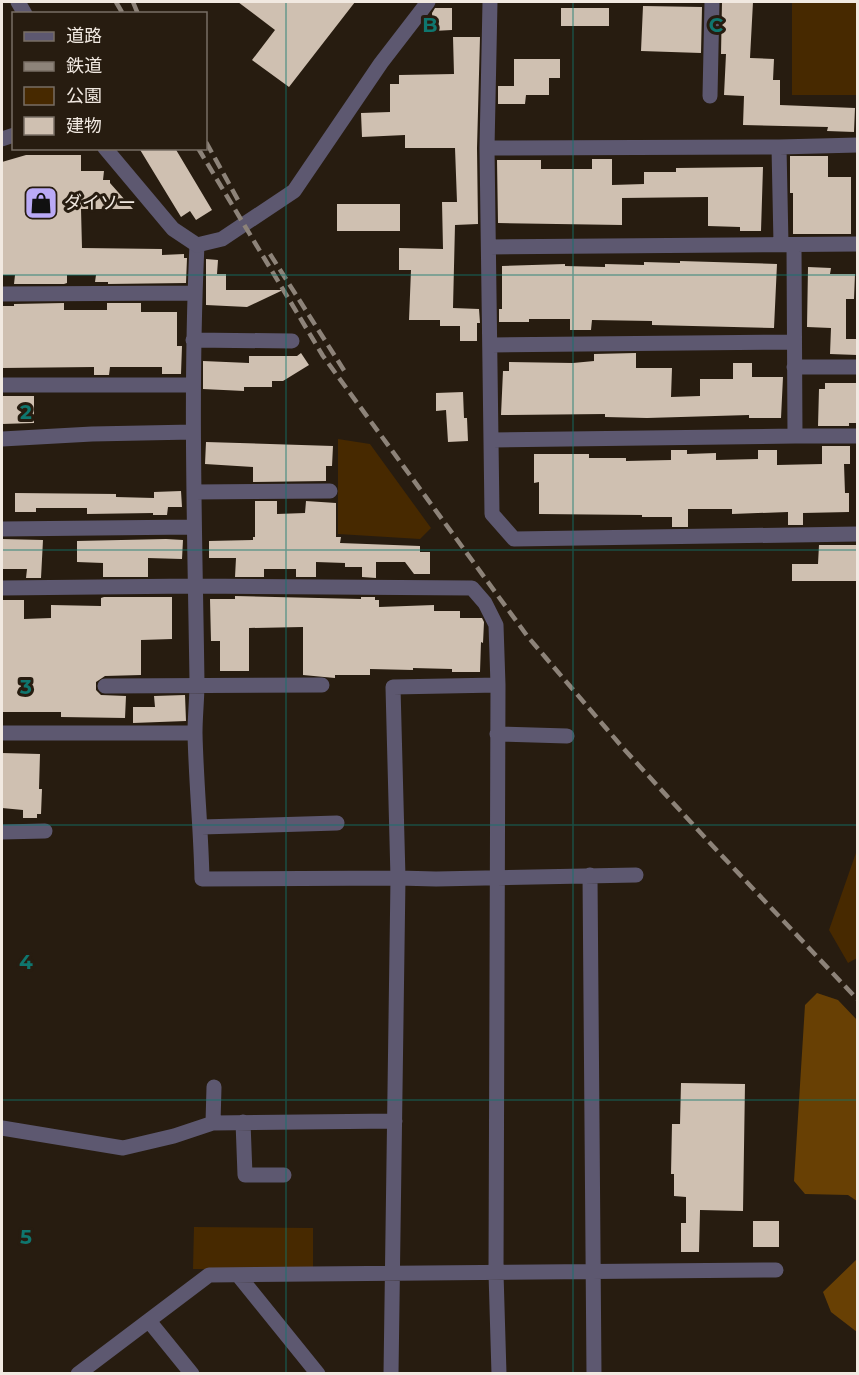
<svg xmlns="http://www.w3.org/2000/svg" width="859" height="1375" font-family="Montserrat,'Noto Sans JP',sans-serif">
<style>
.green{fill:#472900}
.forest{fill:#684004}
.building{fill:#cfc0b1}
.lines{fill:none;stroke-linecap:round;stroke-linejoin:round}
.minor{stroke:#5d5870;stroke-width:15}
.tertiary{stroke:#5d5870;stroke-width:15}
.rail{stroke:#8d8379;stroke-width:4.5;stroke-dasharray:12 6;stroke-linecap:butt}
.grid{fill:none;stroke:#0f766e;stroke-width:1.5;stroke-opacity:0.55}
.labels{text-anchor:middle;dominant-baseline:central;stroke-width:6;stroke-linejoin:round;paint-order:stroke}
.poi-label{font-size:18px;fill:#f1e9e1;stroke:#271c10;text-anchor:start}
.grid-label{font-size:20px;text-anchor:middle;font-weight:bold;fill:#0f766e;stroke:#271c10;stroke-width:6;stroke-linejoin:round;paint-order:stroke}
</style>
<rect width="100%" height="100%" fill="#271c10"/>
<path class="green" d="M792 2H857V95H792Z
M338 439 370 444 431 528 420 539 338 534Z
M857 850V958L848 963 829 930Z
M194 1227 313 1228V1270L193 1269Z"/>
<path class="forest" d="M817 993 838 1000 857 1020V1201L848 1195 805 1194 794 1181 805 1005Z
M857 1259V1332L831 1312 823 1292Z"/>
<path class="building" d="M238 2H355L289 87 252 60 275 30Z
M722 2H753L750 58 774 59 773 80H780V105L855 108 854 132 827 131 828 127 743 125 744 96 724 95 726 54H721Z
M643 6 702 7 701 53 641 51Z
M435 8H452V30L433 31 432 13Z
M561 8H609V26H561Z
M453 37H480L477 148 478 224 455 225 453 308 479 309 480 323H477V341H460V326H440V320H409L411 270H399V248L443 249 442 202H457L455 148H405V135L362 137 361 113 390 112V84H399V75L454 74Z
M514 59H560V78H549V95H526L525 104H498V86H514Z
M139 148H175L212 210 196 220 190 211 181 217Z
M26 155H81V171H104L103 180H110V183L133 209H81L82 248 162 249V255L184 254V258H187L186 283 108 284V282H95L96 275H67V283L64 284H14L15 275H2V162Z
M790 156H828V177H851V234H793V193H790Z
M592 159H612V185L644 184V172H676V168L763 167 761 231H740V227L708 226V197L622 198V225L498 223 497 160H541V169H592Z
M337 204H400V231H337Z
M206 259 218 260 217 274H226V290H283L247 307 206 305Z
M680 261 777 264 774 328 652 325V321L592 320 591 330H570V319H529V322H499V309H502V266L565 264V266L605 267V264L644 265V262L680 263Z
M808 267 831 268 830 274H855L854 299H846V339H857V355L830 354 831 328 807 327Z
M64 303V310H107V303H141V312H177V346H182L181 374H162V367H110L109 375H94V367L2 368V306H14V304Z
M301 353 309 365 283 381H272V387H244V391L203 389V361L249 363V356H297Z
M636 353V368H672L671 397 700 396V379H733V363H752V377H783L781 418H749V415L647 418 605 417V414L501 415 503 371H509V362L573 363 594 361V354Z
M825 383H857L858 423H849V426H818L819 389H825Z
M463 392 464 418H467L468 441 448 442 446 410 436 411V393Z
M2 396H34V423L2 424Z
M206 442 333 446 332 466H326V481L253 482V467L205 464Z
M822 446H850V464H844L845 493H849V512L803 513V525H788V512L732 514V509H688V527H672V517H642V515L539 514V482L534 483V454H589V458H626V461L671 460V450H687V454L716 453V460L758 459V450H777V465L822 464Z
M181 491 182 507H168L167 515H153V513L87 514V508H36V512H15V493L116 494V497L154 498V492Z
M255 501H277V514L305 513 306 501 336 503V537H341L340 543 420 546V552H430V574H414L405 562H376V578L362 577V567H345V563L316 562V577H296V569H264V577H235L236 558H209V541L253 540V537H255Z
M2 539 43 540 41 578H26L27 569H2Z
M166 539 183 540 182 559 148 558V577H103V563L77 562V541Z
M819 545H858V581H792V564H818Z
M235 596 361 599V597H375V600H379V607L434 605V611H460V618H482L484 622 483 643 481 642 480 672H452V669L413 668V670L370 669V675H335V678L303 675V627L249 628V671H220V641H211L210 599H235Z
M104 597H172V639L141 640V675L105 676 96 682V690L101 695 126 696 125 718 61 717V712H2V600H24V619L51 618V605L101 606V598Z
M185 695 186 721 133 723V707H155L154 696Z
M2 753 40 754 39 789H42L41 814H37V818H23V810L2 808Z
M681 1083 745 1084 743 1211 700 1210 699 1252H681V1223H686V1197L674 1196V1174H671L672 1124H680Z
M753 1221H779V1247H753Z"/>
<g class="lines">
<path class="minor" d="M490 2 487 148 492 514 514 539 858 534
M710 96 712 2
M779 147 858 145
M487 148 779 147 781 244
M197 245C190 391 195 537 197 683 197 699 195 716 195 733 196 781 201 830 202 879L398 878 436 879 636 875
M489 247 858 244
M2 294 194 293
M193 340 292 341
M491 345 793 342
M794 367H858
M2 385H193
M795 436H858
M2 439 92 434 193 432
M492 440 795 436 794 246
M194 492 330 491
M2 529 194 527
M2 588 194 586 472 588 485 603 496 625 498 685 496 1273 499 1374
M105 686 322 685
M2 733H195
M497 734 567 736
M201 827 337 823
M2 832 45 831
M590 875 594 1374
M243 1122 245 1175H284
M213 1123 214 1087
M2 1128 123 1148 174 1136 213 1123 395 1121
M238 1275 318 1374
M149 1321 192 1374
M78 1374 209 1275 776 1270
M391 1374 398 878 393 687 498 685"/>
<path class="tertiary" d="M18 2 25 14
M2 139 14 135
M105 148 173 229 197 245 222 239 294 191 381 63 428 2"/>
<path class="rail" d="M116 2 123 14
M133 2 138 14
M206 142 238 200
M198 148 323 356 528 637 623 748 709 842 858 1000
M270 254 347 375"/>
</g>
<path class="grid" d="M286 2V1374M573 2V1374M2 275H858M2 550H858M2 825H858M2 1100H858"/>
<defs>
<g id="shop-square" transform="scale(1.725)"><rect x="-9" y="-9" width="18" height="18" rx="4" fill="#baaaf6" stroke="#271c10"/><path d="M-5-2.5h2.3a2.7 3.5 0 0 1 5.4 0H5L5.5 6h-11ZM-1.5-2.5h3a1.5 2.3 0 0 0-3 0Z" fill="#111"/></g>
</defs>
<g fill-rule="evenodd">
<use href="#shop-square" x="41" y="203"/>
</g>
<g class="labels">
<g class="poi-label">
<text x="64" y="203">ダイソー</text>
</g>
</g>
<g class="grid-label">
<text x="430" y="32">B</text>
<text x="716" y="32">C</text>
<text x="26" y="419">2</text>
<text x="26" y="694">3</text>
<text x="26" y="969">4</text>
<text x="26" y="1244">5</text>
</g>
<rect width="859" height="1375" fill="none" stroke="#f1e9e1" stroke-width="6"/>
<rect x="12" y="12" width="195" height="138" fill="#271c10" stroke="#786e64" stroke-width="1.5"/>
<rect x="24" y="32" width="30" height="9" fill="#5d5870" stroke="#786e64" stroke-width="1.5"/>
<text x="66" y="42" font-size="18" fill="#f1e9e1">道路</text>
<rect x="24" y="62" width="30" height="9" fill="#8d8379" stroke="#786e64" stroke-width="1.5"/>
<text x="66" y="72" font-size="18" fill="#f1e9e1">鉄道</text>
<rect x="24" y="87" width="30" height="18" fill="#472900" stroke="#786e64" stroke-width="1.5"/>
<text x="66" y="102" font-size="18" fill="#f1e9e1">公園</text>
<rect x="24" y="117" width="30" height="18" fill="#cfc0b1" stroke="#786e64" stroke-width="1.5"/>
<text x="66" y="132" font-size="18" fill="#f1e9e1">建物</text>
</svg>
